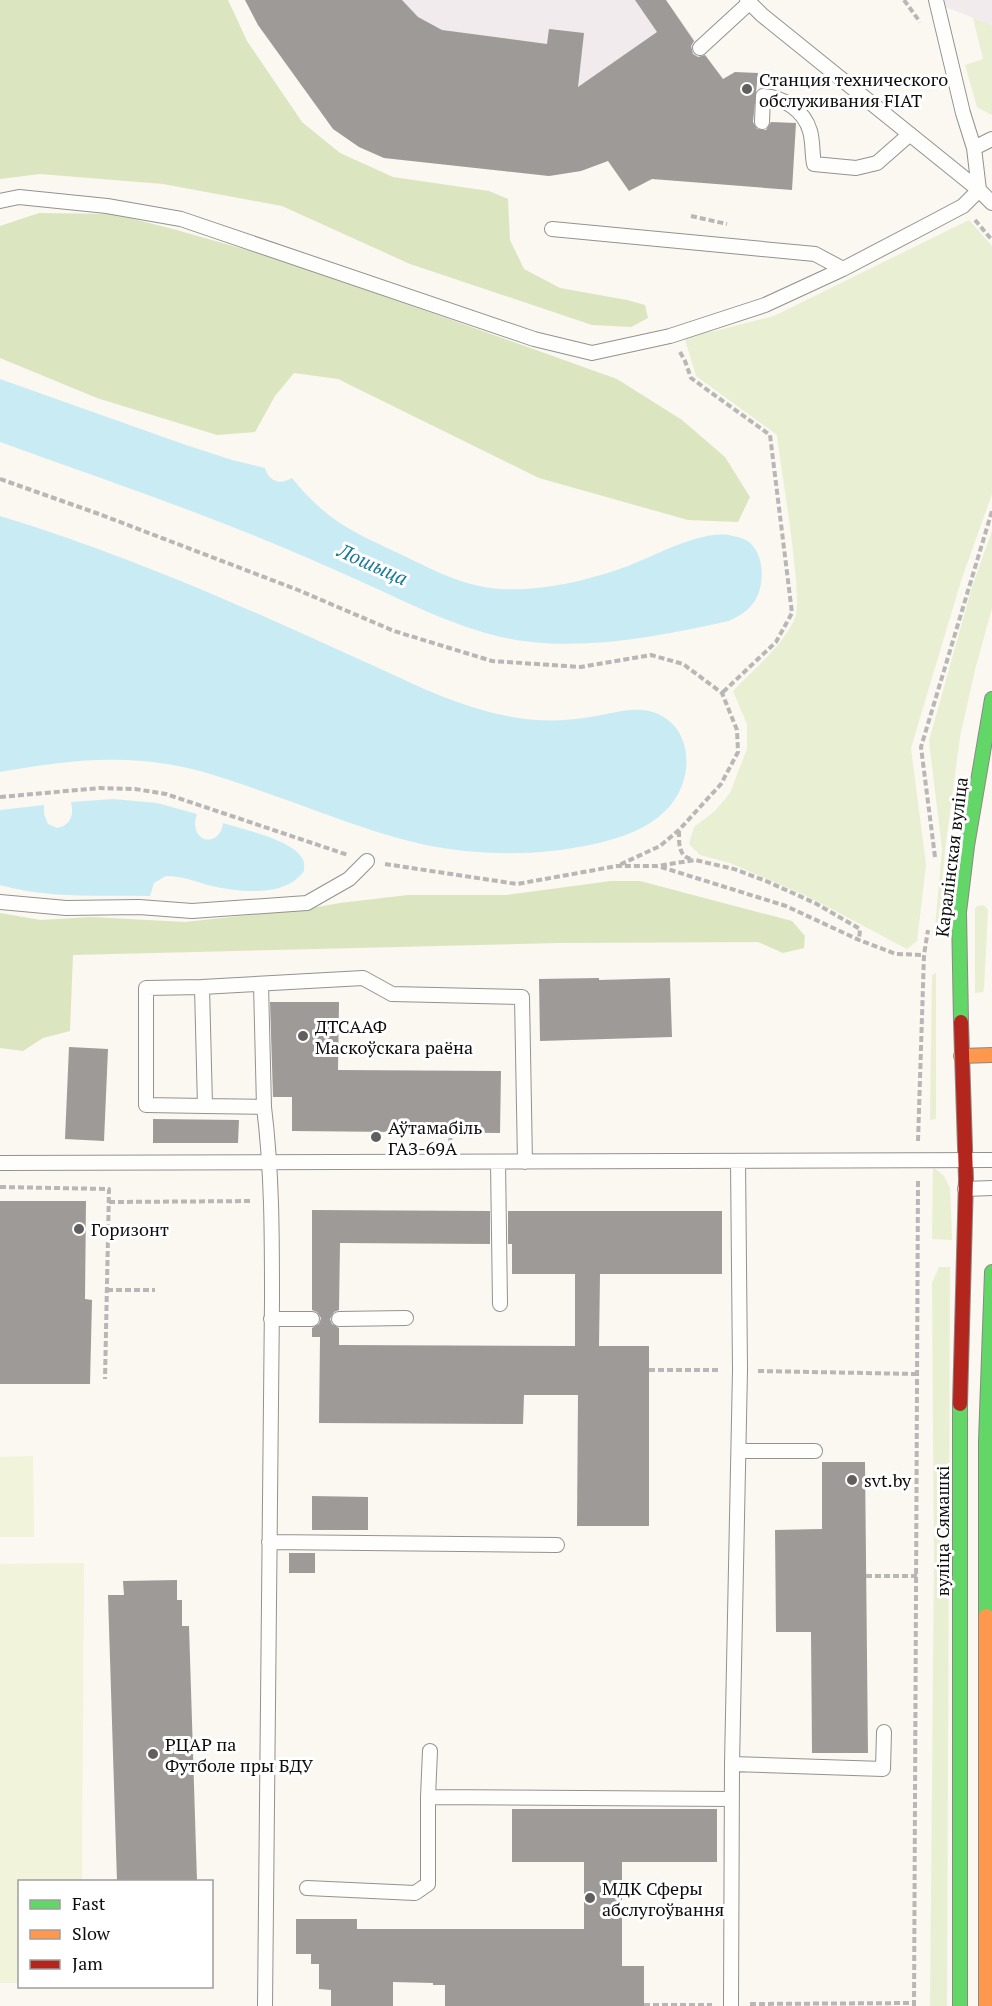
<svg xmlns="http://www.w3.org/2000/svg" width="992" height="2006" font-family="'PT Serif',serif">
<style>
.industrial{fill:#f1ebee}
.green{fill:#e9efd2}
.forest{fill:#dbe6c0}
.pitch{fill:#f1f3db}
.water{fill:#c9ecf4}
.building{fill:#9e9a97}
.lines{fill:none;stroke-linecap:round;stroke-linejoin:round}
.lane-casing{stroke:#949290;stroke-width:16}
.fast-casing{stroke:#8b8986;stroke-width:16}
.slow-casing{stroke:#8b8986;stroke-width:16}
.jam-casing{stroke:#8b8986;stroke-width:16}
.path{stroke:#b8b7b6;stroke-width:4;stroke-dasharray:6 3;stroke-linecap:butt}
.lane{stroke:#fefefd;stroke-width:14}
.fast{stroke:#63d668;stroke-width:14}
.slow{stroke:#ff974d;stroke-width:14}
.jam{stroke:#b3261e;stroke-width:14}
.poi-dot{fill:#605f5d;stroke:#fff;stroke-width:2}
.labels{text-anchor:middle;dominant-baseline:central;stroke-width:6;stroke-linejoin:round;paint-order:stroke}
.poi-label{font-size:18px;fill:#0d0d0d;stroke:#fff;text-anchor:start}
.street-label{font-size:18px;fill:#0d0d0d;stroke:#fff}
.water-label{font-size:20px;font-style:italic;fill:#197b9c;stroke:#fff}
</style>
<rect width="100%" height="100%" fill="#fbf7f1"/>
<path class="industrial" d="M245 0H666L723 79 608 161 581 171 549 176 384 158 359 147 333 129 258 25Z
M933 0H992V25L935 3Z"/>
<path class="green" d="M973 18 992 25V115L977 107 965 65 983 59Z
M969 220 992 246V494L961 581 911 748 926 865 917 941 907 949 809 897 730 863 700 855 689 844 694 827 715 811 730 793 747 749V724L733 691C755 668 782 647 795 618 804 600 780 464 777 435L696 376 684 336 715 331 774 316Z
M992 531V608L975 670 960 737 945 850 939 927H935L942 849 929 741 972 587Z
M984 905 988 910 984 988 983 992 975 993V909L977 906Z
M936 973V1119L930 1120 932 975Z
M933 1167 944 1176 950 1188 952 1240 932 1239Z
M939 1267H950L947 2006H930L934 1561 932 1283Z"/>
<path class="forest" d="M0 0H228L247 41 302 122 340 153 393 177 489 191 508 199 510 240 524 269 560 288 627 300 645 305 648 318 631 327 592 325 410 264 282 206 163 184 40 174 0 179Z
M39 213 114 214 173 229 289 262 617 379 682 420 725 457 750 497 738 522 688 520 539 478 338 379 294 373 275 396 255 432 217 435 97 398 0 358V226Z
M611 881H640L792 921 805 936 804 948 783 953 758 942 558 943 73 955 70 1031 43 1038 23 1051 0 1048V913L41 920 91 917 185 922 306 909 340 903 408 895H507Z"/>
<path class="pitch" d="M33 1456 34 1537H0V1457Z
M84 1563 82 1881 20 1882 19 1983H0V1564Z"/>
<path class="water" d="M0 379 186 445 232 460 265 468C269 482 280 485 292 478 303 492 316 505 330 516 351 532 375 542 398 553 431 569 464 587 501 589 541 591 580 582 617 570 651 559 695 531 729 535 737 537 745 538 750 543 766 557 765 591 751 606 745 613 737 617 729 621 664 635 596 649 531 642 475 636 423 610 373 587 345 574 317 562 289 550 195 510 97 477 0 442Z
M0 516C146 560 284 625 422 688 459 704 496 717 537 720 555 721 573 720 590 717 613 714 639 703 662 716 692 733 692 774 675 799 657 826 625 837 594 844 536 857 475 856 417 843 370 832 324 813 278 797 241 784 205 770 167 764 110 755 56 762 0 772Z
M113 799 157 803 197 814C187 842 220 850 223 823 242 829 292 840 302 858 305 862 304 866 304 871 285 898 240 892 212 886 197 882 182 876 166 876L154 883 150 896C101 895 48 899 0 885V810L44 805V814L48 824 57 828C71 825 74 815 71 802Z"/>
<path class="building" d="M245 0H402L418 17 442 30 547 44 549 29 584 33 578 87 657 32 635 0H666L694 41 691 46 693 54 698 57 705 55 723 79 735 72 758 73 753 122 757 129 766 130 771 122 796 123 792 190 652 179 629 191 608 161 581 171 549 176 384 158 359 147 333 129 258 25Z
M599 978V980L670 978 672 1037 540 1041 539 979Z
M270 1002H339L338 1070 501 1071 500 1133 292 1131V1097H273Z
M69 1047 108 1049 104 1141 65 1139Z
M153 1119 239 1120 238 1143H153Z
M0 1201H86L85 1299 92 1300 90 1384H0Z
M312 1210 490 1211V1244L340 1243 339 1310 334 1312 330 1319 332 1324 339 1328V1345L575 1346V1274H512V1244H508V1211H722V1274H600L599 1346H649V1526H577L578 1395H524L523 1424 319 1423 320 1337H312V1328L319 1324 321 1318 317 1312 312 1310Z
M822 1462H865L868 1753H812L811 1632H776L775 1530 822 1529Z
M312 1496 368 1497V1530H312Z
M289 1553H315V1573H289Z
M177 1580V1600H182V1626H189L197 1881H117L108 1595H124L123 1581Z
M512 1809H717V1862H622V1966H644V2006H445V1985H433V1983L393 1982V2006H331V1990L319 1989V1964H311V1954H296V1919H357V1929H584V1862H512Z"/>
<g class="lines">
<g class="lane-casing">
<path id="lane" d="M747 0 762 15 979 190 992 203
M700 48 750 2
M762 122 763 96C783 97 804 110 810 131 813 141 812 154 814 164L856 168 877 163 910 134
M974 148 992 139
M0 201 19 197 107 206 181 219 534 339 592 353 670 336 765 305 843 269 929 224 963 206 979 190 974 148 963 113 936 0
M552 229 815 254 843 269
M0 902 66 908 139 907 192 911 307 903 349 879 367 861
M261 984 264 1107
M202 987 363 978 392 994 522 997 525 1162
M205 1106 146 1105V988L202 987 205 1106 264 1107C272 1172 272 1235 272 1300L265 2006
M498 1162 500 1304
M0 1163 992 1160
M965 1189 992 1188
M271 1319H312
M339 1319 406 1318
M739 1451H815
M269 1542 557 1545
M732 1764 883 1769 884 1732
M428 1797 732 1799
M307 1888 415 1893 428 1884V1797L430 1751
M731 2006 732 1764 740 1370 738 1161"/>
</g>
<g class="fast-casing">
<path id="fast" d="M961 1022 959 912 967 846 992 699
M986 1616V1441L992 1272
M960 2006V1404"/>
</g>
<g class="slow-casing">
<path id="slow" d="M961 1056 992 1055
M986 1616V2006"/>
</g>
<g class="jam-casing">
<path id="jam" d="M960 1404 966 1179 961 1022"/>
</g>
<path class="path" d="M904 0 920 22
M691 216 727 224
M975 220 992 240
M680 352 685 361 691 378 770 435 792 613 776 642 722 693
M0 479 99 514 298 590 394 631 492 661 581 667 651 655 683 664 722 693 737 730 738 752 721 784 679 830 660 846 617 866
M0 797 100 788 135 789 166 794 348 855
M679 831C679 842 678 856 691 859
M935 857 921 747 992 511
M385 864 517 884 617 866H657L695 860 734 869 766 881 815 903 860 929 859 940
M661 867 786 906 859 940 896 954 924 955
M918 1141 924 955 928 930
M450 1144 451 1132
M0 1187 109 1189 105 1379
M109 1202 253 1201
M107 1290H155
M649 1370H721
M758 1371 917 1374
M866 1576H917
M750 2004 914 2003
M644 2005H712
M914 2006 918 1179"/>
<use href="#lane" class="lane"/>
<use href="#fast" class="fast"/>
<use href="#slow" class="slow"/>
<use href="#jam" class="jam"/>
</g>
<g class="poi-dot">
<circle cx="747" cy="89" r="6"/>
<circle cx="303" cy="1036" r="6"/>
<circle cx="376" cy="1137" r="6"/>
<circle cx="79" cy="1229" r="6"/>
<circle cx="852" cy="1480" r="6"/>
<circle cx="153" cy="1754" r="6"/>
<circle cx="590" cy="1898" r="6"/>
</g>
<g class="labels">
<g class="poi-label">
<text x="759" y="79">Станция технического<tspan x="759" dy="21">обслуживания FIAT</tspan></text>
<text x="315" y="1026">ДТСААФ<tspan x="315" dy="21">Маскоўскага раёна</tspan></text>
<text x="388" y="1127">Аўтамабіль<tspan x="388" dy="21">ГАЗ-69А</tspan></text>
<text x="91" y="1229">Горизонт</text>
<text x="864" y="1480">svt.by</text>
<text x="165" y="1744">РЦАР па<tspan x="165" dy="21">Футболе пры БДУ</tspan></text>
<text x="602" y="1888">МДК Сферы<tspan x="602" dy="21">абслугоўвання</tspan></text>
</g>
<g class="street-label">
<text transform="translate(951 857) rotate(-83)">Каралінская вуліца</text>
<text transform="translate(942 1531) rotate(-90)">вуліца Сямашкі</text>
</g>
<g class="water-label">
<text transform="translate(373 564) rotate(24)">Лошыца</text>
</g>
</g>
<rect x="18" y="1880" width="195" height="108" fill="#ffffff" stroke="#9e9e9e" stroke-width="1.5"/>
<rect x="30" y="1900" width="30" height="9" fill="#63d668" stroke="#9e9e9e" stroke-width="1.5"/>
<text x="72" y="1910" font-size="18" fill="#0d0d0d">Fast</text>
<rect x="30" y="1930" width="30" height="9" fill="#ff974d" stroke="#9e9e9e" stroke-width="1.5"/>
<text x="72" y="1940" font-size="18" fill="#0d0d0d">Slow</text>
<rect x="30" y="1960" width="30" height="9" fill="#b3261e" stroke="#9e9e9e" stroke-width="1.5"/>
<text x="72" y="1970" font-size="18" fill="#0d0d0d">Jam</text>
</svg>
